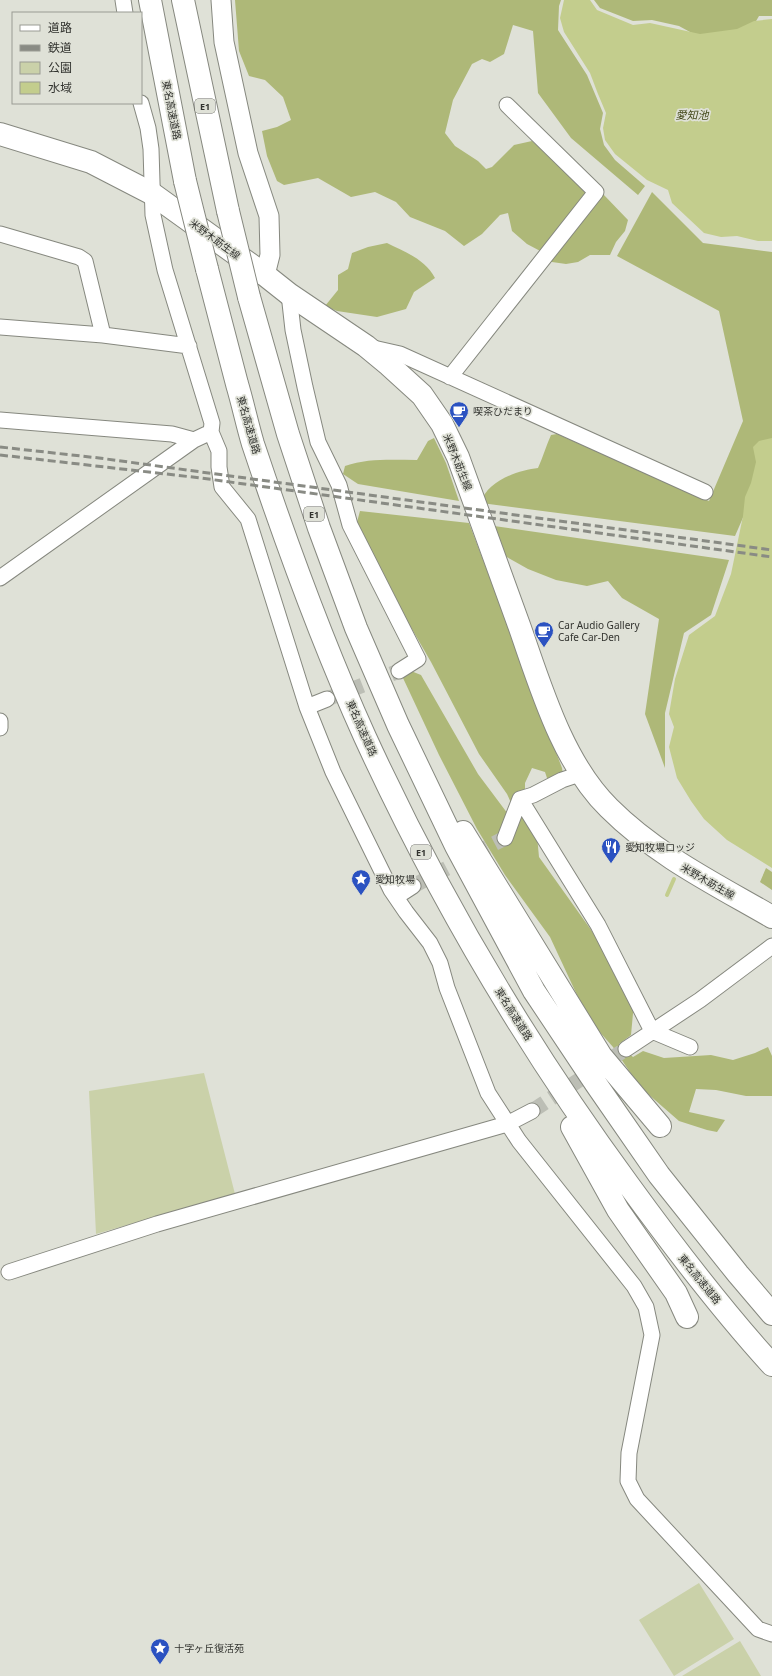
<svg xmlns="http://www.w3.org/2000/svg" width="772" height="1676" font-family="'Noto Sans','Noto Sans JP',sans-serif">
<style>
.green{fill:#cad1a9}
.forest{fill:#aeb878}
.water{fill:#c3cd8d}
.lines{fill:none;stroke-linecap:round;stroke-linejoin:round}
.stream{stroke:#c3cd8d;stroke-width:4}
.minor-tunnel{stroke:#bcbeb5;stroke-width:15;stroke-dasharray:15 8;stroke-linecap:butt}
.minor-casing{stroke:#86887f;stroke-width:17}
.tertiary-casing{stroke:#86887f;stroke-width:21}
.secondary-casing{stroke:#86887f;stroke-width:24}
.motorway-casing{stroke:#86887f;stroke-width:24}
.minor{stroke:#fff;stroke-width:15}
.tertiary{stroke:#fff;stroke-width:19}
.secondary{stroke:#fff;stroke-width:22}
.motorway{stroke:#fff;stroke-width:22}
.rail{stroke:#898b84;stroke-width:3;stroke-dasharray:8 4;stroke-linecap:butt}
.motorway-bridge-casing{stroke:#86887f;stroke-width:24;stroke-linecap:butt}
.motorway-bridge{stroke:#fff;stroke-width:22}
.labels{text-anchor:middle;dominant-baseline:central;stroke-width:3.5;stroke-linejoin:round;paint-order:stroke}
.shield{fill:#dfe1d7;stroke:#666761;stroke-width:1}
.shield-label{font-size:9px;font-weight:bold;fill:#32332f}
.street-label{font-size:10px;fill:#32332f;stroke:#dfe1d7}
.poi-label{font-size:10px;fill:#32332f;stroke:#dfe1d7;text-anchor:start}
.water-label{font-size:11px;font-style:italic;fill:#43491a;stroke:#dfe1d7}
</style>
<rect width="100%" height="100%" fill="#dfe1d7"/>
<path class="green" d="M204 1073 235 1194 96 1234 89 1091Z
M699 1583 734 1639 674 1676 639 1620Z
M740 1641 761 1676H682Z"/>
<path class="forest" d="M235 0H561L559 6 558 30 587 75 603 113 600 129 604 145 615 160 645 186 638 195 571 138 538 93 533 31 513 25 504 54 490 62 482 59 472 64 453 100 445 133 455 146 478 161 486 169 492 167 514 145 532 141C542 150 582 179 586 189 587 192 587 196 587 199L544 253 527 244 512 231 508 213 500 215 482 234 464 246 445 231 410 217 396 202 375 192 351 197 318 178 284 185 277 181 267 156 262 131 277 127 291 120 283 97 265 80 249 76 239 51Z
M594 0H772V16H759L745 40 712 44 679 26 652 20 633 21 600 8Z
M652 192 703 243 772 252V451L735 536 481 503C486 481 519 470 538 468 543 457 546 446 551 435L557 434 709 501 743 421 719 311 617 256Z
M603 194 628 220 625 231 616 242 610 255H590L578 262 566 264 545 261Z
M387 243C405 252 425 259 435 278L414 292 406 309 377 317 337 311 325 306 338 290V275L348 269 352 253 368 247Z
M434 438 446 463 459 501 358 484 343 474 345 466C368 458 392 460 417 460L428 441Z
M360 511 469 523 562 768 565 787 552 793 545 772 532 768 525 783V816L537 836 539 857 594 934 636 981 631 1035 619 1044 633 1057 643 1051 664 1058 711 1055 733 1060 755 1053 768 1047 772 1056V1096H746L716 1090 696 1089 689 1112 725 1120 717 1132 707 1130 679 1121 640 1087 613 1047 597 1029 577 995 550 937 505 875 477 829 439 755 403 678 411 671 421 675 478 774 517 826V816L507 794 479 754 431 662 383 579 357 522Z
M487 525 729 560 711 615 684 633 665 713V768L645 714 659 619 622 598 608 581 587 586 556 580 528 569 505 556Z
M766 868 772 872V890L760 882Z"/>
<path class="water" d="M564 0H590L597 10 633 25 650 23 700 34 737 29 754 21 772 19V241H758L737 236 721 237 704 233 672 203 668 190 647 180 615 154 605 140 603 128 606 113 598 94 590 73 564 32 560 18Z
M772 438V868L727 840 704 819 691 801 677 778 669 747 674 727 669 714 675 679 689 635 715 616 731 574 743 516 745 497 751 483 756 462 753 447 759 441Z"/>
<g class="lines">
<path class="stream" d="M667 895 674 879"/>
<path class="minor-tunnel" d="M327 699 399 671
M413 886 505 838
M532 1111 626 1049"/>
<g class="minor-casing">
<path id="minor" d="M123 0 125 13
M141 103 148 128 151 149 153 215 165 270 212 423 211 432 219 451V467L222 487 248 519 307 707 333 772 391 890 406 912 430 943 440 963 447 988 488 1093 519 1141 634 1286 646 1307 652 1335 629 1453 628 1481 637 1499 758 1629 772 1634
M0 234 79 257 85 261 103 335
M289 294 293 330 305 387 318 442 339 485 350 525 418 659 399 671
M0 327 103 335 189 346
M369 347 400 354 705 492
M450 377 596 192 507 105
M0 420 172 434 194 440
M0 578 194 440 211 432
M307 707 327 699
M0 721V728
M520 799 598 925 652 1031 690 1047
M520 799 533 795 562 780 580 774
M505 838 520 799
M396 897 413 886
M626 1049 700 1000 772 946
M9 1272 157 1224 507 1124 532 1111"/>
</g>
<g class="tertiary-casing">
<path id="tertiary" d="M221 0 224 42 248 153 269 216 270 255 265 275"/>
</g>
<g class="secondary-casing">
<path id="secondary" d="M0 134 91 162 151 193 265 275 289 294 366 346 389 365 422 395 442 424 458 457C479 514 499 571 520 628 541 688 563 763 609 808 656 855 715 884 772 917"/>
</g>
<g class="motorway-casing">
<path id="motorway" d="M150 0 185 181
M183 0 228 211
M207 269C217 307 227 345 237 384 243 404 247 424 253 444 286 543 322 642 365 737 437 894 525 1044 628 1184 673 1246 720 1308 772 1365
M249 297 288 434 319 528 356 628 398 725 456 846 534 991 596 1084 659 1175 738 1274 772 1314
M463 832 601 1056 660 1126
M572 1127 618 1210 676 1293 687 1317"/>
</g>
<use href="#minor" class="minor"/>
<use href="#tertiary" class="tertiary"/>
<use href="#secondary" class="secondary"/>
<use href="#motorway" class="motorway"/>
<path class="rail" d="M0 447 99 458 772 550
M0 455 201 478 772 557"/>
<g class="motorway-bridge-casing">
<path id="motorway-bridge" d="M185 181 207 269
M228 211 249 297"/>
</g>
<use href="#motorway-bridge" class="motorway-bridge"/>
</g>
<defs>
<g id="cafe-pin" transform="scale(1)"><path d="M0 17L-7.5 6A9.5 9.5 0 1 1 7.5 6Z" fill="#2b52c1" stroke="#dfe1d7"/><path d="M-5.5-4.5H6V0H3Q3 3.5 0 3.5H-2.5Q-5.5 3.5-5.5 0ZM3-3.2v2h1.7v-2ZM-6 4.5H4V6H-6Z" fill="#fff"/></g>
<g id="restaurant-pin" transform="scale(1)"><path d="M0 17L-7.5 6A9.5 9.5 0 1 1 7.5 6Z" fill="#2b52c1" stroke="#dfe1d7"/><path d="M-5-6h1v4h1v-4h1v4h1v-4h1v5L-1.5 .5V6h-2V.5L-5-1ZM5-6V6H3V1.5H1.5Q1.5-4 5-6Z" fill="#fff"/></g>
<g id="sight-pin" transform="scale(1)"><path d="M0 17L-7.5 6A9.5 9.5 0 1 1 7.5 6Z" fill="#2b52c1" stroke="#dfe1d7"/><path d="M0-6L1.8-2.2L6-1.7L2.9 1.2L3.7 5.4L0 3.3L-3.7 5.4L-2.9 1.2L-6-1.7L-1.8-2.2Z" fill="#fff"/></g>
</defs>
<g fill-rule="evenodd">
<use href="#cafe-pin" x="459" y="411"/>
<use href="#cafe-pin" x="544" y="631"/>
<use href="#restaurant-pin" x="611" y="847"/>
<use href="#sight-pin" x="361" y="879"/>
<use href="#sight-pin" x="160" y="1648"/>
</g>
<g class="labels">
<g class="shield">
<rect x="195" y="99" width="20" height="14" rx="3"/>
<rect x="304" y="507" width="20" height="14" rx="3"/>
<rect x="411" y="845" width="20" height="14" rx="3"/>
</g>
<g class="shield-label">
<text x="205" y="106">E1</text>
<text x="314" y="514">E1</text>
<text x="421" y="852">E1</text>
</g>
<g class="street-label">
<text transform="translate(172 110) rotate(79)">東名高速道路</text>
<text transform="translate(215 239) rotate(36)">米野木莇生線</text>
<text transform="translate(249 425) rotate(74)">東名高速道路</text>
<text transform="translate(458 462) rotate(68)">米野木莇生線</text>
<text transform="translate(362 728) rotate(66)">東名高速道路</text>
<text transform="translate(708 881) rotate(30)">米野木莇生線</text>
<text transform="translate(514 1014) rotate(58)">東名高速道路</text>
<text transform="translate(700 1279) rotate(51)">東名高速道路</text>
</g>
<g class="poi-label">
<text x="473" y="411">喫茶ひだまり</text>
<text x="558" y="625">Car Audio Gallery<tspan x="558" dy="12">Cafe Car-Den</tspan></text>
<text x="625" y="847">愛知牧場ロッジ</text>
<text x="375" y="879">愛知牧場</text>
<text x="174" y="1648">十字ヶ丘復活苑</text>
</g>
<g class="water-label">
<text x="692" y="114">愛知池</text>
</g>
</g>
<rect x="12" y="12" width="130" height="92" fill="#dfe1d7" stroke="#9a9b94"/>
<rect x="20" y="25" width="20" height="6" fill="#ffffff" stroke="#9a9b94"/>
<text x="48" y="32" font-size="12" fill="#32332f">道路</text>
<rect x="20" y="45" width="20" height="6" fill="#898b84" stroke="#9a9b94"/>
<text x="48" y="52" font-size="12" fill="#32332f">鉄道</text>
<rect x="20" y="62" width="20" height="12" fill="#cad1a9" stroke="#9a9b94"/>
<text x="48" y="72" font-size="12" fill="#32332f">公園</text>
<rect x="20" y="82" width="20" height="12" fill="#c3cd8d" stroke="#9a9b94"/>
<text x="48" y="92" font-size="12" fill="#32332f">水域</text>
</svg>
